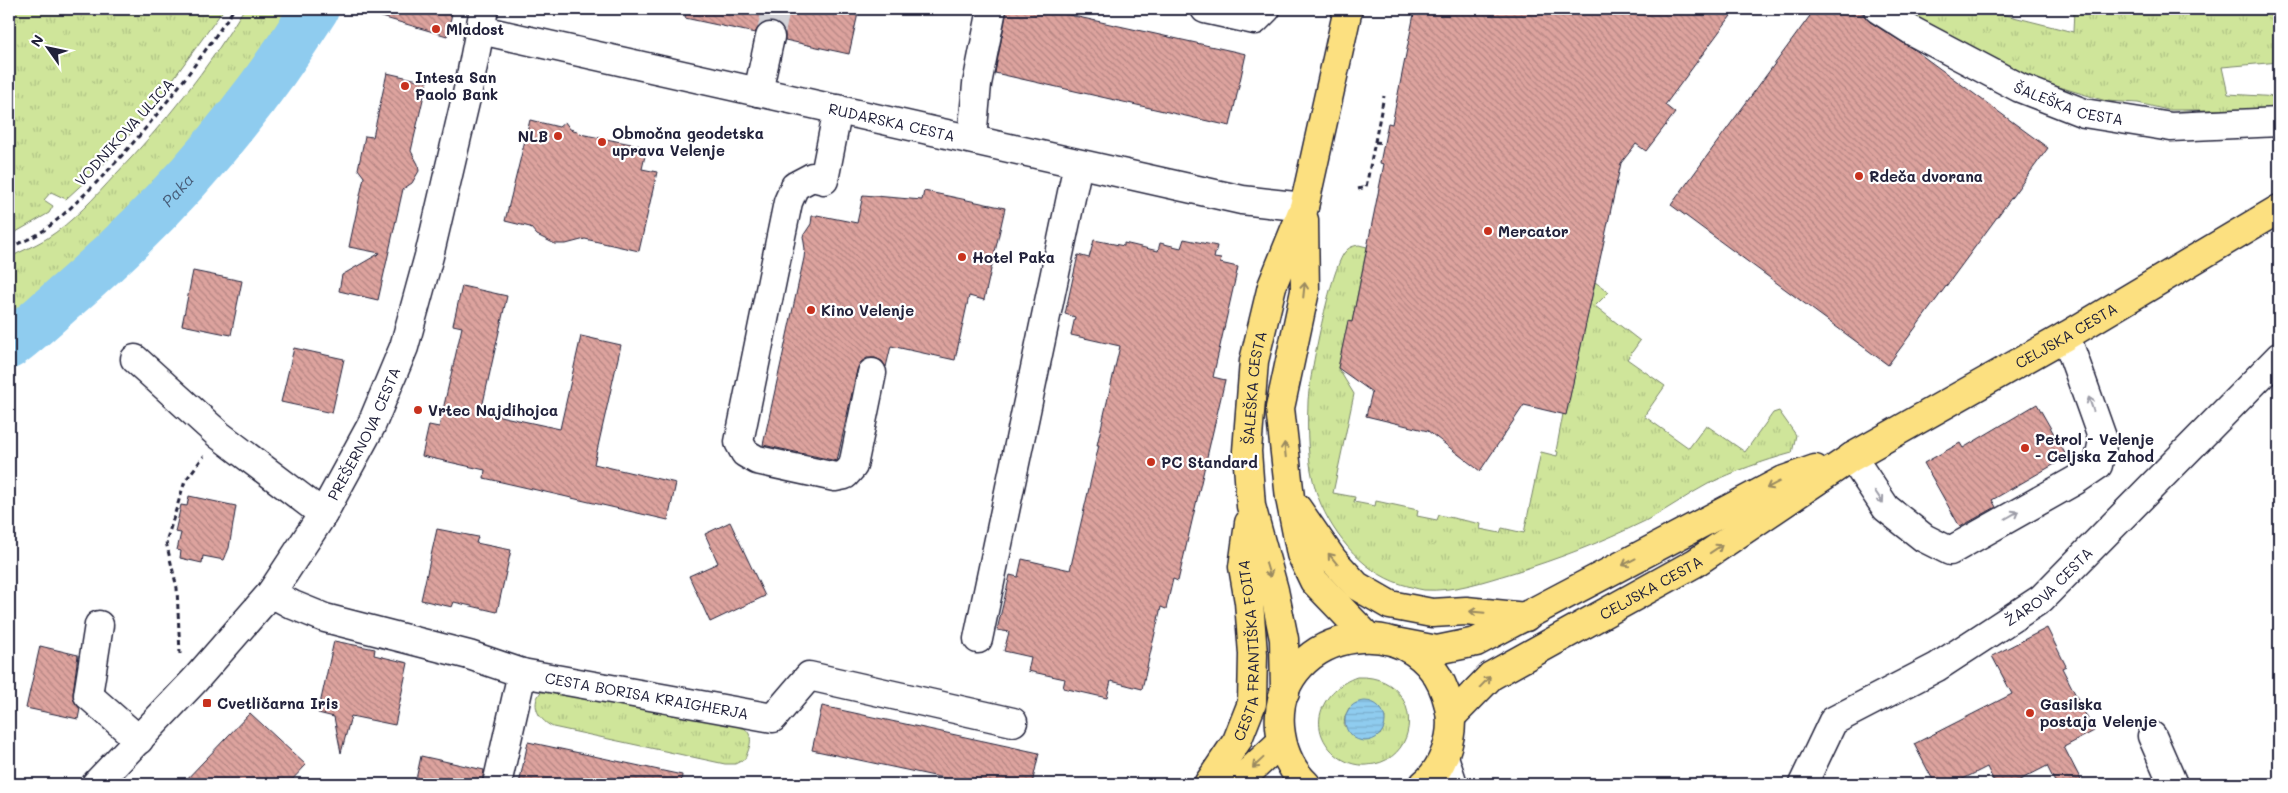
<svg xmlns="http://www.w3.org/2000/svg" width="2288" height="793" font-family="Mali,sans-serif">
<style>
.grass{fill:url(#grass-tufts);stroke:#78846a;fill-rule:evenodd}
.water{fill:url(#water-rules);stroke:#6388a7}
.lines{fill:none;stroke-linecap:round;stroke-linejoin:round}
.river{stroke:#8fccef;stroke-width:48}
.building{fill:url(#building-back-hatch);stroke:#22223b}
.minor-tunnel{stroke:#d3d3d8;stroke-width:28;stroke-dasharray:28 14;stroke-linecap:butt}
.minor-casing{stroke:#22223b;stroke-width:31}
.major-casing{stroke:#22223b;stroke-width:31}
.path{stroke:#22223b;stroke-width:3;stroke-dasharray:5 4;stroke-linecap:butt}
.minor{stroke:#fff;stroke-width:28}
.major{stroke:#fce080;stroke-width:28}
.oneway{stroke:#9a8a61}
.oneway2{stroke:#9c9ca7}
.poi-dot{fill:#c8321e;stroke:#fff;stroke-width:2}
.labels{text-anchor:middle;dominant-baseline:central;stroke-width:4.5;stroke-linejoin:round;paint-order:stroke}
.poi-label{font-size:15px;font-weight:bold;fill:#22223b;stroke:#fff;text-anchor:start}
.street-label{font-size:15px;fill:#22223b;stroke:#fff}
.water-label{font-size:16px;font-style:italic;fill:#485e7a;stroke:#fff}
</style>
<defs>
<pattern id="grass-tufts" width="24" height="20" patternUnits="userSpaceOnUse" patternTransform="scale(1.25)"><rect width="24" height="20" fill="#cfe59a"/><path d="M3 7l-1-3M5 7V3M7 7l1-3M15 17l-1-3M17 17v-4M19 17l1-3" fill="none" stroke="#b1c486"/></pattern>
<pattern id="water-rules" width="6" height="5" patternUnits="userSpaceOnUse" patternTransform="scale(1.25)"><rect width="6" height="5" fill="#8fccef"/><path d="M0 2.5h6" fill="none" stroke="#7bafce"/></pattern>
<pattern id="building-back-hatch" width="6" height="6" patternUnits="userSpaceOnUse" patternTransform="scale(1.25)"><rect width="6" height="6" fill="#dda39e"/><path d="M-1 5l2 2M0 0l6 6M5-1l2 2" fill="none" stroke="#b38482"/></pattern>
</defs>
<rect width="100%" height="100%" fill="#fff"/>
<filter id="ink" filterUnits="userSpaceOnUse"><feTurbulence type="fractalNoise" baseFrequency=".02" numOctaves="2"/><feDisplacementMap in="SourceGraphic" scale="10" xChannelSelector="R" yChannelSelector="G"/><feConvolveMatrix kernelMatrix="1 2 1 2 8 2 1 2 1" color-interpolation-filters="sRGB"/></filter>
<g filter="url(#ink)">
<path class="grass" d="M9 9H224L147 115 103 165 66 199 51 192 44 200 53 206 49 213 9 236Z
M244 9H306L223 119 210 120 155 200 93 255 9 325V258C21 251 34 246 46 239 73 222 95 197 116 174 164 124 208 69 244 9Z
M1897 9H1982L2073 32 2074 9H2279V62L2222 67 2228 94 2279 97V110H2168L2138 103 2106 101 2046 83 1992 64Z
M1359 245 1367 247 1352 322H1348L1338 368 1354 394 1333 493 1355 497 1354 502 1375 506 1376 501 1418 510 1417 516 1437 520 1439 515 1481 524 1480 529 1500 533 1502 528 1524 533 1541 452 1557 456 1558 452 1556 451 1563 414H1566L1595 282 1609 292 1595 306 1640 341 1627 359 1665 386 1644 416 1689 448 1706 425 1745 452 1773 413 1779 411 1796 435 1792 453C1763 461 1735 471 1708 484 1687 495 1667 510 1645 521 1602 542 1558 559 1512 573 1485 581 1454 592 1424 590 1417 589 1408 586 1401 584 1361 572 1328 529 1316 491 1307 463 1307 430 1308 402 1309 377 1331 268 1345 252 1349 247 1353 246 1359 245Z
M1357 677C1424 674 1424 762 1367 765 1355 766 1344 762 1335 754 1305 727 1322 689 1357 677ZM1349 708 1385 717 1384 727 1380 735 1344 726 1345 716Z
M547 687 743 727C755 736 750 746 745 759L735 764H725L553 727C536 719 528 699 547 687Z"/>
<path class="water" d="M1345 721a20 20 0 1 1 40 0a20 20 0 1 1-40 0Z"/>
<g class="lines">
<path class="river" id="s1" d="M9 345C30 330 49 311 69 294 165 211 248 116 315 9"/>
</g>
<path class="building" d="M376 9H453L447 36 375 15Z
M686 9H859L849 54 785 40V32L781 26 774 22H765L759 26 755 33 685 18Z
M1007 9H1042L1246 54 1230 126 995 73Z
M1415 9H1736L1665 105 1675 113 1646 151 1636 144 1621 163 1566 415 1524 405 1480 471 1428 431 1366 416 1372 392 1338 368 1348 321 1352 322 1384 164 1380 163 1388 123 1392 124Z
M1815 9H1858L1870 22 1913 49 2048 148 1888 365 1671 205Z
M387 73 427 82 411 151 418 164 419 171 412 183 403 189 378 300 339 291 342 275 380 253 349 247 364 177 358 169 365 136 373 137Z
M530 120 559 127 565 122 570 129 577 131 580 134 647 147 642 169 657 172 639 251 585 239 566 244H555L537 235 530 227 505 221Z
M924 191 1005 208 984 300 969 296 955 360 891 346 886 367 882 361 875 358H867L861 362 857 370 837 461 763 445 804 258 805 249 803 236 811 224 812 216H817V215L857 223 863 195 922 200Z
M1184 239 1217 246 1214 258 1221 259 1220 263 1238 267 1213 377 1225 380 1178 581 1173 579 1166 609 1161 607 1142 689 1111 681 1107 698 1063 688 1065 679 1028 671 1031 657 1004 651 1009 632 997 630 1010 575 1018 577 1022 559 1070 570 1099 445H1097L1120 346 1071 335 1075 317 1065 314 1078 255 1089 258 1094 240 1124 246V243L1158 251 1160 243 1181 248Z
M193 271 242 281 231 335 182 325Z
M462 286 507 296 481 412 560 429 581 336 621 345 594 464 676 483 668 520 484 478 485 470 422 456 429 425 439 427 462 327 453 325Z
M294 348 344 359 332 413 281 402Z
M2037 404 2067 457 1992 500 1996 507 1960 527 1924 463 1960 443 1963 448Z
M189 496 236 506 229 548 224 560 203 556 202 563 180 558 181 551 177 550 181 533 175 532 181 505 187 506Z
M730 522 765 596 710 622 689 576 718 563 705 534Z
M437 529 478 537 476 543 511 550 497 612 454 602 452 607 421 600Z
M2047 628 2066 666 2062 668 2094 731 2064 747 2083 784H2056L2047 766 2012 784H1995L1987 767 1953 784H1935L1914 744 2012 694 1992 656Z
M334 641 375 649 374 655 408 663 395 725 351 716 341 753 334 717 318 713Z
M40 646 78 655 73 693 74 701 80 709 78 719 26 708Z
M822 706 1039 753 1032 784H972L812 750Z
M250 713 306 765 288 784H182Z
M528 742 682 775 681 784H519Z
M421 756 484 770 482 784H415Z"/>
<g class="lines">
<path class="minor-tunnel" d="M770 37 776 9"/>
<g class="minor-casing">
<g id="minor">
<path d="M1205 9 1255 20 1266 9"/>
<path id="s2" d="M1878 9 1914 32 2020 88 2084 113 2171 127 2279 122"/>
<path id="s3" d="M481 30 1242 200 1304 207"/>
<path d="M758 92 770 37"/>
<path d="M838 109 824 180 812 177 795 186 788 202 739 442 745 453 757 460 835 477 845 475 853 466 872 373"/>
<path d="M972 139 977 84 992 9"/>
<path d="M135 359 219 435 323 514"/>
<path d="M1852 457 1886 508 1924 538 1950 551 2076 480 2098 465 2103 440 2066 336"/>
<path id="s4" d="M271 593 293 605 325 618 469 655 522 673 773 718 809 676 1013 722"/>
<path d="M99 625 88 695 139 740"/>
<path d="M978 639 1078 164"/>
<path d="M2152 736 2173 784"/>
<path d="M1444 757 1453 784"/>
<path id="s5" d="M96 784 195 680 271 593 323 514 371 426 404 347 429 256 470 81 484 9"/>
<path d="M497 784 522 673"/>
<path id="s6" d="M1803 784 1833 721 1937 667 2041 599 2279 357"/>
</g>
</g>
<g class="major-casing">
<g id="major">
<path d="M1304 220 1305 291 1280 408 1290 498 1301 554 1314 581 1368 637"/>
<path d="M1297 508 1333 560 1357 586 1390 605 1432 613 1466 611 1526 617"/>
<path d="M1395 642 1437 650 1476 642 1784 480 1815 469"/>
<path id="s7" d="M1285 693 1284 639 1274 590 1251 506 1247 451 1254 361 1272 286 1304 207 1348 9"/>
<path id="s8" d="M1451 717 1491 676 1695 563 1852 457 2066 336 2279 209"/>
<path id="s9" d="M1208 784 1237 741 1252 703 1253 654 1249 602 1243 567 1249 523"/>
<path d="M1236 784 1281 742"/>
<path d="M1306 784C1290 769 1282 749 1280 727 1272 625 1431 598 1450 712 1454 736 1443 769 1424 784"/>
</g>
</g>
<path class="path" d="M1375 142 1384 143
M1358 189 1366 187 1384 96
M9 248C17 244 25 241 33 237 53 226 70 208 86 193 143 137 190 74 234 9
M180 654 177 588 166 542 185 481 204 456"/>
<use href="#minor" class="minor"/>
<use href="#major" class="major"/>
</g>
<defs><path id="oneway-shaft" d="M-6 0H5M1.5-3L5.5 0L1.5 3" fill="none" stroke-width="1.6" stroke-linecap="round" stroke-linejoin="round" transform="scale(1.25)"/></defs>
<g class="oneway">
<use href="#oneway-shaft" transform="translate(1304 290) rotate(-84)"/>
<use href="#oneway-shaft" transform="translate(1285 450) rotate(-96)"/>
<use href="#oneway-shaft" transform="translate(1773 485) rotate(152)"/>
<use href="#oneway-shaft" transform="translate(1716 549) rotate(-34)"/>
<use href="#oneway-shaft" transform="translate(1333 559) rotate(-129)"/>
<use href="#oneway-shaft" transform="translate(1629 562) rotate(152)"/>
<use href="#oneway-shaft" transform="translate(1268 570) rotate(73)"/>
<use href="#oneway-shaft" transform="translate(1477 612) rotate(-175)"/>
<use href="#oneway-shaft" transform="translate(1485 682) rotate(-46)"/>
<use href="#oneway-shaft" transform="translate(1258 763) rotate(137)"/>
</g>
<g class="oneway2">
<use href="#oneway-shaft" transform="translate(2091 404) rotate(-109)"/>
<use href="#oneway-shaft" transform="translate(1879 497) rotate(56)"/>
<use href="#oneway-shaft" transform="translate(2012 515) rotate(-30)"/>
</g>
</g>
<g class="poi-dot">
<circle cx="436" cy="29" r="5"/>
<circle cx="405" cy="86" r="5"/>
<circle cx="558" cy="136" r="5"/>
<circle cx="602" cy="142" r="5"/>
<circle cx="1859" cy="176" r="5"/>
<circle cx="1488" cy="231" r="5"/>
<circle cx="962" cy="257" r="5"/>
<circle cx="811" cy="310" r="5"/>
<circle cx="418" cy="410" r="5"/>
<circle cx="2025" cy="448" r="5"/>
<circle cx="1151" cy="462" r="5"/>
<rect x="202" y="698" width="10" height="10" rx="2.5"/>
<circle cx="2030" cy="713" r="5"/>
</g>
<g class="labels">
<g class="poi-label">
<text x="446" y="29">Mladost</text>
<text x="415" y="77">Intesa San<tspan x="415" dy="17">Paolo Bank</tspan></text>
<text x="612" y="133">Območna geodetska<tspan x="612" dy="17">uprava Velenje</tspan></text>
<text x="548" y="136" text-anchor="end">NLB</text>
<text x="1869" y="176">Rdeča dvorana</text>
<text x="1498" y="231">Mercator</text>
<text x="972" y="257">Hotel Paka</text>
<text x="821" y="310">Kino Velenje</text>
<text x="428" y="410">Vrtec Najdihojca</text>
<text x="2035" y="439">Petrol - Velenje<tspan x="2035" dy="17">- Celjska Zahod</tspan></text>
<text x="1161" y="462">PC Standard</text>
<text x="217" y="703">Cvetličarna Iris</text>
<text x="2040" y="704">Gasilska<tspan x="2040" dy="17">postaja Velenje</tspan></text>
</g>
<g class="street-label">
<text stroke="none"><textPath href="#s2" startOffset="214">ŠALEŠKA CESTA</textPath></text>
<text stroke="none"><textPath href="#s3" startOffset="421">RUDARSKA CESTA</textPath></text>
<text transform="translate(124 132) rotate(-48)">VODNIKOVA ULICA</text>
<text stroke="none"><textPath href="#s8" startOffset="726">CELJSKA CESTA</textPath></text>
<text stroke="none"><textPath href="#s7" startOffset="310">ŠALEŠKA CESTA</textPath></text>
<text stroke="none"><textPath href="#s5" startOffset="444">PREŠERNOVA CESTA</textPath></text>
<text stroke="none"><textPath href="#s6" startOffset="325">ŽAROVA CESTA</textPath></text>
<text stroke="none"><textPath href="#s8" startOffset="240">CELJSKA CESTA</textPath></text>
<text stroke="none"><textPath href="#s9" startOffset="145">CESTA FRANTIŠKA FOITA</textPath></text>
<text stroke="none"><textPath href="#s4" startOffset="391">CESTA BORISA KRAIGHERJA</textPath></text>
</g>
<g class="water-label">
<text stroke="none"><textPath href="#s1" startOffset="229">Paka</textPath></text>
</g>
</g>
<rect width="2288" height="793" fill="none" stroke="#fff" stroke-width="30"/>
<rect x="15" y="15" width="2258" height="763" fill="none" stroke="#22223b" stroke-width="2" filter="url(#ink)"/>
<g transform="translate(48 48) rotate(303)" stroke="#ffffff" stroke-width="4" paint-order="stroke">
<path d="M0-4L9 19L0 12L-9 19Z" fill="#22223b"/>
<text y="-8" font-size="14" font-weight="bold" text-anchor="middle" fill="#22223b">N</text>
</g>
</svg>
